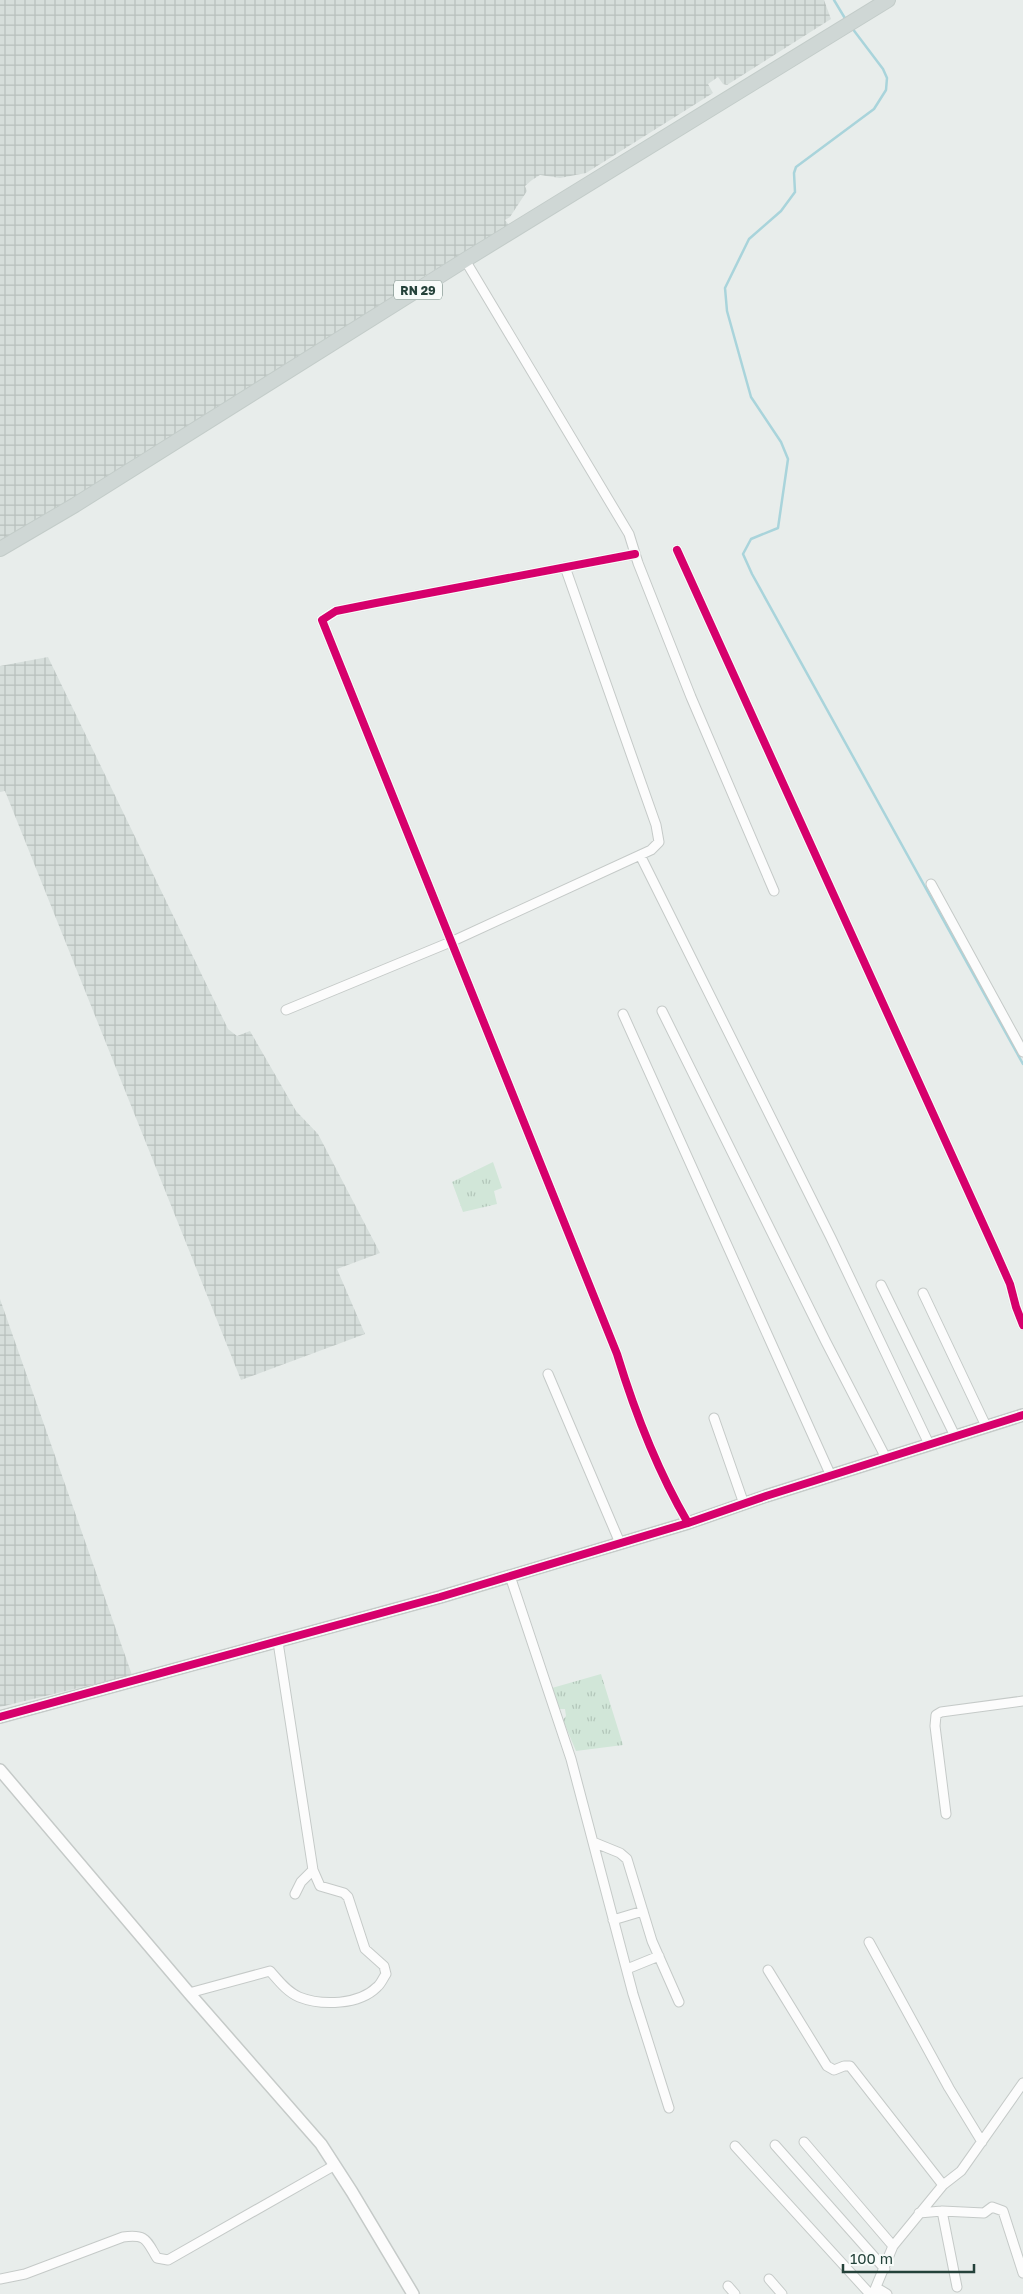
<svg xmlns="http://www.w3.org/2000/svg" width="1023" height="2294" font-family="'Golos Text',sans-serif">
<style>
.industrial{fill:url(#industrial-grid)}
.grass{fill:url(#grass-tufts)}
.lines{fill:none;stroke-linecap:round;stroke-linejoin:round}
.stream{stroke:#a9d4db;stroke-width:2.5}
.minor-casing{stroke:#c5cac8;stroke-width:11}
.tertiary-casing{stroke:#c5cac8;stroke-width:14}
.primary-casing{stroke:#c3ccc9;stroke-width:16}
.minor{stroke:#fcfcfc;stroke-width:9}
.tertiary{stroke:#fcfcfc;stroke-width:11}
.primary{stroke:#cfd7d5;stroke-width:14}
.cycleway-casing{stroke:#f7fbf9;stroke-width:11}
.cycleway{stroke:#d6006c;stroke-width:8}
.labels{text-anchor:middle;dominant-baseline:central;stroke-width:4;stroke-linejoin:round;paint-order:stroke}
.shield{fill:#f7fbf9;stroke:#637a73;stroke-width:1}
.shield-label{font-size:12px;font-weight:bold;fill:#24423a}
</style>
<defs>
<pattern id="industrial-grid" width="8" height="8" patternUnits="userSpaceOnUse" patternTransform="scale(1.25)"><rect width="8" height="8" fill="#d6dedb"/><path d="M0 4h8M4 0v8" fill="none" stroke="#b8c0bd"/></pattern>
<pattern id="grass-tufts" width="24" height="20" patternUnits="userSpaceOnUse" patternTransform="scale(1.25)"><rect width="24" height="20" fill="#d1e6d8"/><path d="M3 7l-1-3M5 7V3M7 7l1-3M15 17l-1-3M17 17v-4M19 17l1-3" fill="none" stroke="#b3c6ba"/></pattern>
</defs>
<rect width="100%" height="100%" fill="#e8edeb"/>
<path class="industrial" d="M0 0H824L831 19 727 85 723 84 718 77 708 84 713 93 586 173 560 178 540 175 532 180 525 186 527 191 510 217 505 220 509 225 398 292 402 300 0 549Z
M48 657 228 1029 237 1036 250 1031 296 1111 318 1134 380 1253 337 1269 365 1334 241 1380 5 791 0 792V666Z
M0 1299 132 1675 0 1707Z"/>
<path class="grass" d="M493 1162 502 1188 494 1191 497 1204 463 1212 452 1182Z
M601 1674 623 1745 576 1751 563 1720 566 1716 565 1709H559L552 1688Z"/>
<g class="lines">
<path class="stream" d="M834 0 846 20
M852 28 883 69 887 78 886 90 874 109 796 167 794 173 795 192 781 211 749 239 725 288 727 311 751 397 781 442 788 459 778 528 751 539 743 554 752 574 1023 1064"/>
<g class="minor-casing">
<path id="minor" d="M465 260 629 534 638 563 691 697 774 891
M677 550 994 1248 1010 1284 1016 1307 1023 1325
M635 554 376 603 336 611 322 620 617 1354C635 1413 657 1470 688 1523
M640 855 831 1238 929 1444
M931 884 1023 1052
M286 1010 453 941 651 850 659 842 656 825 565 567
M662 1011 826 1342 886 1458
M623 1014 831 1476
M881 1285 955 1436
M923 1293 986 1426
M548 1374 620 1543
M714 1418 744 1504
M510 1576 571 1759 633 1994 669 2108
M946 1814 935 1726 936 1715 941 1712 1023 1701
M593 1842 620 1853 627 1859 652 1941 679 2002
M295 1894 301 1882 313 1870
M613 1920 643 1911
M869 1942 949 2088 982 2142
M627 1969 659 1956
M768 1970 827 2066 834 2070 844 2066H850L943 2185
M189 1993 270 1971C278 1980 287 1992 299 1997 322 2006 359 2005 377 1987 381 1984 383 1978 386 1974L384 1966 365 1949 348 1897 344 1893 320 1886 313 1870 278 1642
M804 2142 893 2246
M775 2145 885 2269
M735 2146 870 2294
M942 2211 957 2287
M919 2213 942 2211 984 2213 992 2207 1003 2211 1023 2273
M0 2279 25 2274 123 2237C147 2234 146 2240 157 2258L168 2260 335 2165
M769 2279 782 2294
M728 2286 735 2294
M877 2288 887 2294
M873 2294 893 2246 943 2185 961 2171 1023 2083"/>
</g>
<g class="tertiary-casing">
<path id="tertiary" d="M0 1717 440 1597 688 1523 766 1496 1023 1415
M0 1770 189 1993 321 2144 352 2192 413 2294"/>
</g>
<g class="primary-casing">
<path id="primary" d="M0 549 75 505 465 260 888 0"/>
</g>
<use href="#minor" class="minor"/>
<use href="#tertiary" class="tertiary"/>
<use href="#primary" class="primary"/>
<g class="cycleway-casing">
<path id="cycleway" d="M677 550 994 1248 1010 1284 1016 1307 1023 1325
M635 554 376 603 336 611 322 620 617 1354C635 1413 657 1470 688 1523
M0 1717 440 1597 688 1523 766 1496 1023 1415"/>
</g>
<use href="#cycleway" class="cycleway"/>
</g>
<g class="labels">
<rect class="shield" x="394" y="280.5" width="48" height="19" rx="4"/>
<g class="shield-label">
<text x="418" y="290">RN 29</text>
</g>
</g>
<path d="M843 2264v8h131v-8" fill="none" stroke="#24423a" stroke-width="2.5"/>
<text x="850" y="2264" font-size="15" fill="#24423a" stroke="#f7fbf9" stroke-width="4" paint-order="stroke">100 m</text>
</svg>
